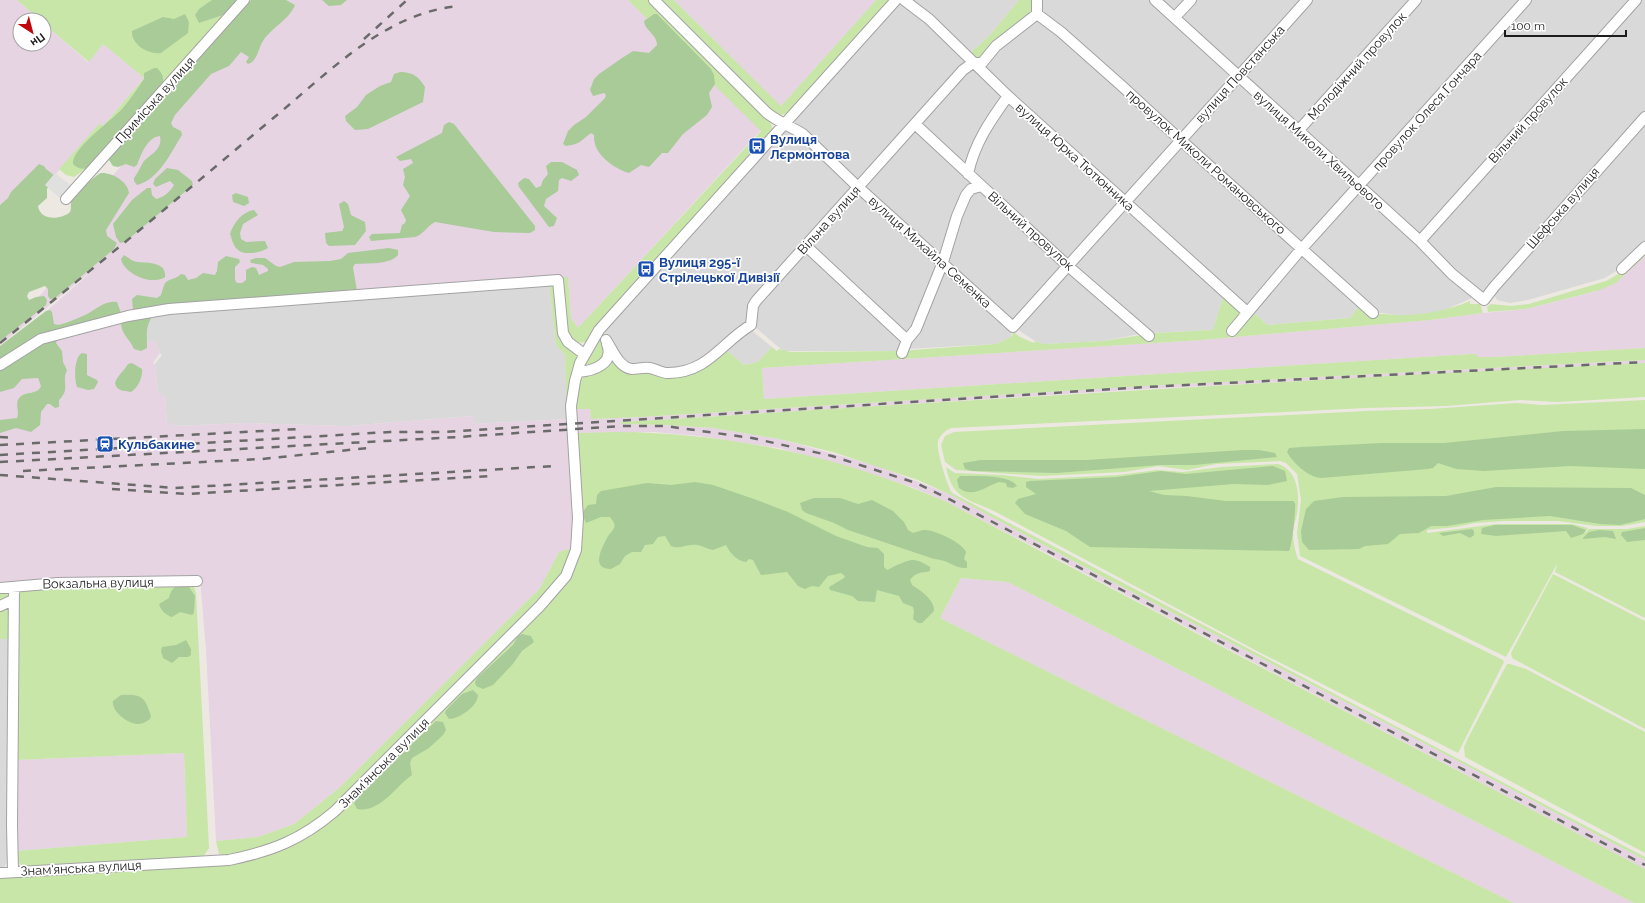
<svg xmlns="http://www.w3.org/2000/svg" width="1645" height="903" font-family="Raleway,sans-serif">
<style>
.residential{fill:#dad9d9}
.industrial{fill:#e6d4e3}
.grass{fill:#c8e6a8}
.forest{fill:#a8cb98}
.parking{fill:#e0e0e0}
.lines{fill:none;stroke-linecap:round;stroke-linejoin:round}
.minor-casing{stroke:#a3a3a3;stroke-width:12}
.minor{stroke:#fff;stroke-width:10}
.rail{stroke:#6a6a6a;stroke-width:2.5;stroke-dasharray:8 8;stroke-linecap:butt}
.labels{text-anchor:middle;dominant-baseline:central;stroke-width:3.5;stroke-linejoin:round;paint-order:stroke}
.street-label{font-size:13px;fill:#1c1c1c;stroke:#fff}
.transit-label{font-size:13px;font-weight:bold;fill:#164399;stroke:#fff;text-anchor:start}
</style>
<rect width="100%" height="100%" fill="#ede9e2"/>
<path class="residential" d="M909 0H1019L990 35 968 55Z
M1039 0H1151L1232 76 1182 135 1042 14Z
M1159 0H1189L1175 13Z
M1193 0H1305L1239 71 1181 21V13Z
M1309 0H1414L1299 127 1243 73Z
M1419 0H1524L1360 180 1303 129Z
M1529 0H1635L1420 234 1365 190V183Z
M1639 0H1645V114L1484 292 1480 293 1428 247 1426 236Z
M902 2 965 58 966 62 859 182 796 126 794 121 895 6Z
M1034 19 1042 20 1176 139 1126 197 981 65 993 52Z
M974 68 1003 96 968 169 921 128 922 122 965 72Z
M1239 81 1355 185 1302 244 1186 143V137Z
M1008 101 1118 200 1119 203 1070 261 972 174 974 154Z
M1645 120V244L1621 268 1605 278 1528 300 1510 303 1497 300 1493 293Z
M784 129 794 130 854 186 753 302 751 319 712 356 681 369 630 366 618 354 605 333 606 329Z
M916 129 973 182 944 249 940 252 938 253 864 189V184Z
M1181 145 1296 250 1247 308 1129 203Z
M977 188 1064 265 1013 322 947 262 968 196Z
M1358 190 1473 296 1472 298 1440 312 1404 316 1375 312 1305 249Z
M859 191 939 264 909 335 813 250 812 242Z
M1124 207 1224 294 1213 330 1150 333 1072 267Z
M806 250 903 339 899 351H783L756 328 754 325 755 307Z
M1300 254 1361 304 1350 318 1268 325 1251 311Z
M943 269 1012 332 1011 337 996 344 907 349Z
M1066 269 1140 334 1103 341 1044 344 1035 341 1021 332 1017 328Z
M549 283 556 345 565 355 567 419 474 424 472 416 346 426 245 423 174 426 167 423 165 396 158 393 155 364 162 355 160 353 155 341 132 344 129 318 165 313Z
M750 329 772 347 758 362 744 365 725 349Z
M0 639H9L7 862 5 866 0 868Z"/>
<path class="industrial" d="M0 0H17L40 20H20V44H44V24L88 62 103 44 144 78 103 126 100 124 0 237Z
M272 0H628L761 130 578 328 571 318 568 277 169 306 53 333 41 316 97 267 0 345V340L96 233 113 175Z
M674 0H876L781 106Z
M1645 256V348L1496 357H1477L1472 354 764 399 762 368 1202 340 1430 320 1483 313 1526 309 1593 292 1616 283Z
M129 318 132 344 155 341 160 353 153 363 155 364 158 392 165 396 167 423H173L174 426 245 423 346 426 473 416 474 424 567 419 573 535 572 548 559 552 540 588 339 788 294 824 258 837 216 841 206 650 200 578 0 585V368L35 344Z
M1645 360V363L1146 389 621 422V424L666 425 713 428 779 439 878 466 951 495 1105 578 1363 711 1645 860V869L1052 556 947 502 912 487 863 471 779 448 699 436 655 432 577 433 576 418V409H590L591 419 641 417 1146 386Z
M961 578 1008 582 1634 903H1514L940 618Z
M184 753 187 837 17 851 16 760Z"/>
<path class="grass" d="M17 0H241L87 168 74 177 66 175 59 169 100 123 103 126 144 78 103 44 89 62 44 24V20H40Z
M628 0H648L770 122 773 129 586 342 576 343 568 337 562 277H568L571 318 578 328 761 131Z
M661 0H674L781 106 876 0H891L788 113 781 115 770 109Z
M1019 0H1034V13L980 61 968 55 990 35Z
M1645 249V256L1616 283 1600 290 1526 309 1488 312 1487 307 1491 304 1511 306 1529 304 1606 281 1624 271Z
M549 283 554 286 561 333 577 354 578 359 567 419 565 355 556 345Z
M1224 294 1251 311 1268 325 1350 318 1361 304 1367 313 1365 315C1382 312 1391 316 1406 315 1428 314 1449 310 1470 301V304H1480L1483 313 1430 320 1202 340 762 368 764 399 1472 354H1477V357H1496L1645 348V360L1146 386 641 417 591 419 590 409H576C576 391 585 350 600 339L602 340 622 367 669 375 725 349 744 365 758 362 772 347 777 351 779 349 791 352 899 351 996 344 1011 337 1013 334 1011 330 1020 337 1034 343 1035 341 1044 344 1103 341 1155 333 1213 330Z
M1645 363V397L1558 402 1521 400 1446 406 1366 408 951 428C946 430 940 435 938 441 936 451 947 484 952 493L1645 857V860L1363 711 1105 578 951 495 918 480 833 452 779 439 713 428 666 425 621 424V422C962 401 1303 379 1645 363Z
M1645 400V522L1622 526H1596L1558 521H1503L1475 523 1456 527 1427 530V533L1496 524H1572L1588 528 1584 534 1589 529H1627L1645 526V618L1555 572 1557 564 1506 657 1300 556 1297 533 1301 500 1297 474 1286 463 1280 461 1216 464 1187 470 1158 466 1125 472 1041 476 956 470 945 462 941 445 945 436 954 432 1366 411 1430 409 1517 403 1542 405Z
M618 432C731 433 843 457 947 502L1645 869V903H1634L1008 582 961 578 940 618 1514 903H0V877L199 866 301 840 573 569 577 433Z
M1278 464C1298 470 1300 495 1297 514 1296 520 1293 526 1293 532 1293 541 1295 551 1298 559L1503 660 1504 662 1458 753 1255 650 994 511C968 499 952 499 946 467L955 473 1002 475 1038 479 1118 475 1157 470 1183 472 1221 467Z
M572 548 570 558 557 583 333 808 315 823 279 843 228 856 219 854 216 841 258 837 294 824 339 788 540 588 559 552Z
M1553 574 1645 621V729L1512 658 1511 653Z
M193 584 196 593 209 848 203 857 24 867C17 864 18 858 17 851L187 837 184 753 16 760 19 590 23 588Z
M0 590 8 592 10 595 9 639H0Z
M1507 664H1510L1526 669 1645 732V853L1465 757 1464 747 1468 738Z"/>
<path class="forest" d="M212 0H240L226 14 199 23 195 15 199 9Z
M251 0H286L295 5C289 20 271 28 263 41 258 48 258 61 248 64L246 62 249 57 241 52 229 66 211 74 175 115 171 123 173 127 181 131 182 135C171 152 159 180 137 185L134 181V178C138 173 140 167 144 161 151 154 163 149 160 136 147 137 141 155 137 165L134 167 126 164 118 167 113 166 109 160 110 157Z
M322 0H347L341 5 329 6Z
M185 14 189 22 188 33 161 53C149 55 131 45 132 31L163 17 174 19Z
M654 14H657L711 69 714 75 715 84 709 93 712 107 707 115 683 134 668 153H662L649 167 641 165 629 173C617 170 598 157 595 144 594 141 594 138 594 135L591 133C580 141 581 144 566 146L563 144 568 131 574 125 586 117 605 98 606 95 604 93 593 96 590 90 594 79 599 74 622 58 633 51 649 53 657 45C657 34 645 31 644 21Z
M154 68H157C163 74 165 79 161 86L88 168C82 170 77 168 73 164 71 149 112 120 122 109 130 100 137 89 144 79V73Z
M400 72C413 72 419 77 425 87L423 102 368 129 355 130 346 121 345 116 357 107 366 95 380 86 391 82 394 74Z
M449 122 454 124 535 226V230L530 233 494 232 435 222C427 226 424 234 415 237L371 241 369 237 372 234 400 233 402 225 405 223 406 220 401 210 410 196 403 185 405 177 403 169 413 163 411 159 400 161 396 157 442 133 444 125Z
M551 162H562L577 170 579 175 571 181 562 178 559 180 558 191 546 199 544 206 557 218 554 226 549 227 519 187 518 183 524 178 529 179 536 188 541 186 543 180 548 174 546 166Z
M39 164 44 166 46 169 55 176 47 189V198L38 206C40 221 61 220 70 212 72 207 70 203 72 199 73 196 97 174 101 173 111 172 128 181 129 193L106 230 107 236 117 243 114 249 54 299H50L48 296V289L45 286 29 292 27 296 29 300 36 297 44 296 47 300 46 305 0 341V205L8 198 11 192Z
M167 168 178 170 192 181 193 185 125 242 120 243 116 237 113 224 132 200 147 188H151L152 195 156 199C163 198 171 191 174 185L170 181 156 187 153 184 155 179Z
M236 193 248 197 249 203 244 206 233 202 232 195Z
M344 201 348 204 351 215 365 222 366 231 355 245 329 246 326 243 325 233 342 231 344 227 339 204Z
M254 210 258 215 243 224 240 233 241 239 246 242 265 241 268 248C261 253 243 256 237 249 233 245 232 239 230 234 234 222 242 212 254 210Z
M389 248 398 250V255C390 265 367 263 355 264L353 267 357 291 244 302 153 316C145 325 147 337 147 348L141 351 134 349C129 338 122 335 121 324L118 323 57 340 56 343 62 351 63 362 67 370C61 383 71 388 59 400V407L55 408 50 404H47L41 412 40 425 31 432 16 428 0 433V420L17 418C20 412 14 403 20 397 26 391 38 395 41 386L38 378 22 379 14 388 0 392V346L46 311 50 310 52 312 54 324 58 325C67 323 76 319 85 315 96 310 104 300 117 302L121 313 133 310 132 299 137 295 157 298 161 295C162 292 163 288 164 285 167 278 176 280 181 274L185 275 188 280 196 278 203 273 215 275 217 271 218 262 226 256 239 259 240 262 235 267V280L237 283H242L246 280V270L252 267 256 268 259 275 268 271V269L263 265 251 263 250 260 256 258H265L276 266 280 267 294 262 330 261 341 259 348 253Z
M124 255C129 258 133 262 138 262 148 263 167 262 165 277 152 286 124 274 121 259Z
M82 353 87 354V375L97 380 98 382 94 389 88 390 77 387C74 379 74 357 82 353Z
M132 363 142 369C143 377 138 388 131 392 124 390 117 392 115 383 117 376 124 371 128 364Z
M1645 429V469L1570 466 1484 471 1456 469 1438 463 1433 468 1428 469 1321 478C1308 477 1293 463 1287 452L1289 448 1302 447 1382 443H1444L1563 431Z
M1243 450H1259L1275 453 1277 457 1194 465H1160L1056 473 972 471 965 469 963 463 981 460H1086Z
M1273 466 1285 471 1287 481 1268 485 1234 484 1149 491 1164 495 1187 496 1226 501H1293L1295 503C1296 510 1292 547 1289 551L1090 547 1066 531 1025 514 1015 503 1018 499 1036 494 1026 487V482L1030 481 1117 477 1161 471 1186 474Z
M960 476C974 476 1010 474 1017 486L1013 488 1007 487 1006 483 999 482C986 486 973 499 959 488L957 480Z
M695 482 713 485 754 499 788 512 836 536 867 547 878 548 884 554V567L887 570C891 569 892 567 895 566 912 559 913 557 930 567V571C922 573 915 572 910 580L912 585C920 590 935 600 934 611L922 623H918L913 619 914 612 913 607 903 603 899 596 877 590 875 602 858 601 852 596 830 590 829 587 844 578 845 576 841 573 828 576 819 587 812 586 805 589 798 586 787 572 761 575 753 560 749 559 746 562C738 562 729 552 726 545L713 550C707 549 703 546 697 545 687 543 680 550 671 546L665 536 658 537 653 544 645 545 641 552H632L625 556 620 564 611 569C589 569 603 546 608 536 610 533 613 531 614 528 616 524 612 520 610 517H601L586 523 582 513 588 505 596 504 597 495 601 491 647 483 671 485Z
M1496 487 1631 488 1645 495V519L1620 525 1600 524 1550 516 1483 520 1447 526H1431L1419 533 1400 534 1388 544 1365 546 1359 549 1309 550 1302 542 1301 531 1306 509 1314 501 1343 497 1446 496Z
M814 498H840L858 504 872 500 893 511 904 522 908 530 913 533C918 532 920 530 925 530 935 530 963 543 966 552L964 559 967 562V568C955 569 947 559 934 559L848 530 834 523 806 513 802 510 800 503Z
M1495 525H1572L1586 530 1583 534 1571 538 1566 531 1496 536 1481 534 1482 528Z
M1645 528V540L1627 542 1621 535 1622 532Z
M1472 529 1474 531V535L1470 538 1460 533 1443 536 1439 533Z
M1599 530 1613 531 1616 539 1605 537 1582 539 1589 532Z
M187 584 195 596 194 613 192 615 180 612 172 617C166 615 161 611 159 604L169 598C171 587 177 585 187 584Z
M522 634 531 636 534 642 522 651 512 665 493 685 483 689 476 686 475 682 477 678 513 645 518 636Z
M186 640 191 649V655L188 657H179L172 663 163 658 161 651 162 647 176 645Z
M473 690 478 695C478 706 459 719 449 719L445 713 446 710 462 694Z
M121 695C142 694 145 697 151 716L150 719C147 721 143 724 138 724 128 724 111 711 113 701Z
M436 721 443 722 446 730 443 735 429 748 412 758 410 763 412 775C395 787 380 813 357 809L354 803 362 792Z"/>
<path class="parking" d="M55 173 78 191 66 203 45 185Z"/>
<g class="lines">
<g class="minor-casing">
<path id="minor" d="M654 0 767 113C780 123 790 126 803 134L858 187 1013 327 1307 0
M904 0 929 19 1008 96 1247 312
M1155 0 1420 241 1452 274 1484 300 1494 287 1645 117
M1037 14 1061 32 1123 87 1164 125 1373 313
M1175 17 1191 0
M915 124 1068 266 1149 336
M1298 131 1416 0
M968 174C974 144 990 121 1008 96
M66 199 244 0
M1420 241 1636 0
M806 246 907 340
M1622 269 1645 247
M1232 331 1297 254 1526 0
M606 340C612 349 619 368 632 369 638 369 644 367 650 368 656 369 661 373 668 373 708 373 722 342 751 325L753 306 756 301 963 70 973 63H982L996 46 1037 14V0
M902 353 907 340 916 329 943 262 957 216 966 195 971 189 981 186
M0 365 41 339 128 316 169 309 558 280 563 333 568 342 584 354
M578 372C593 371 615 364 607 344
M0 588 58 583 197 581
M0 606 13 600
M13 872 12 825 14 587
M0 873 229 860C272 851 301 840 335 811L540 606 566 576 576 550 578 518 571 406 575 381 580 363 599 330 896 0"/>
</g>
<use href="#minor" class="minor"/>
<path class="rail" d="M364 39 407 0
M0 343C60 295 120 247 178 198 213 169 248 139 283 110 334 67 389 12 459 6
M0 437 13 438
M0 445 299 429
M0 455 390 432H443L1146 387 1645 362
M0 462 458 437 621 426H665L752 438 832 456 916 483 947 498 1645 865
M23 471 262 459 368 448
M0 475 175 488 554 466
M112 489 187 494 490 476"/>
</g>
<defs>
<g id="bus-square" transform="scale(0.9)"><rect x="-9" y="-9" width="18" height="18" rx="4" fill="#1a4fb4" stroke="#fff"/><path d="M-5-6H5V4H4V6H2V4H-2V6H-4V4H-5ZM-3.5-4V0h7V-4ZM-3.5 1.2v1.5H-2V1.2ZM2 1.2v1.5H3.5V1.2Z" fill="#fff"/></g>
<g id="station-square" transform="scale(0.9)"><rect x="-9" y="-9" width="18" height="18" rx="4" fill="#1a4fb4" stroke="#fff"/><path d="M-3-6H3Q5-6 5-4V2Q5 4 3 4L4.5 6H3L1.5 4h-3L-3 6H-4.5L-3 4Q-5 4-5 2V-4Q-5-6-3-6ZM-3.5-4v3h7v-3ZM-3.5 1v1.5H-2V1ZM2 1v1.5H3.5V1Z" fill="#fff"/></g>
</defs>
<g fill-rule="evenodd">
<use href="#bus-square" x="757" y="146"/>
<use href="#bus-square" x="646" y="269"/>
<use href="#station-square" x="105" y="444"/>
</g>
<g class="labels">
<g class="street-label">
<text transform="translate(1357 66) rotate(-48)">Молодіжний провулок</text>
<text transform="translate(1240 74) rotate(-48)">вулиця Повстанська</text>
<text transform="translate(155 100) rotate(-48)">Приміська вулиця</text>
<text transform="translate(1427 111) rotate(-48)">провулок Олеся Гончара</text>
<text transform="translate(1528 120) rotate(-48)">Вільний провулок</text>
<text transform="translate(1319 150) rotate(42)">вулиця Миколи Хвильового</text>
<text transform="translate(1075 157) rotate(42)">вулиця Юрка Тютюнника</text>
<text transform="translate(1206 162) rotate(42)">провулок Миколи Романовського</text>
<text transform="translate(1563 208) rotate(-49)">Шефська вулиця</text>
<text transform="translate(829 220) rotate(-48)">Вільна вулиця</text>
<text transform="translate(1031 231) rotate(42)">Вільний провулок</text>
<text transform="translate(930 252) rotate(42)">вулиця Михайла Семенка</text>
<text transform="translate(98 583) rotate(-1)">Вокзальна вулиця</text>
<text transform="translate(384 763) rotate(-45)">Знам'янська вулиця</text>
<text transform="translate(81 868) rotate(-3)">Знам'янська вулиця</text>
</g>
<g class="transit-label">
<text x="770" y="139">Вулиця<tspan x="770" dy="15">Лєрмонтова</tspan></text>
<text x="659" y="262">Вулиця 295-ї<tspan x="659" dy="15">Стрілецької Дивізії</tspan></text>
<text x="118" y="444">Кульбакине</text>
</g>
</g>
<g transform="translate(32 32) rotate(144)"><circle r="19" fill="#ffffff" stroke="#a4a4a4"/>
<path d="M0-3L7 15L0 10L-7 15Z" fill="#c0070b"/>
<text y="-6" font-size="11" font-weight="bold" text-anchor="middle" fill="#1c1c1c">Пн</text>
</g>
<path d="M1505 30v6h121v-6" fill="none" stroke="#1c1c1c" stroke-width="2"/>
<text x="1511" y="30" font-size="12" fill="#1c1c1c" stroke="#ffffff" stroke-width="3" paint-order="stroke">100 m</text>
</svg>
